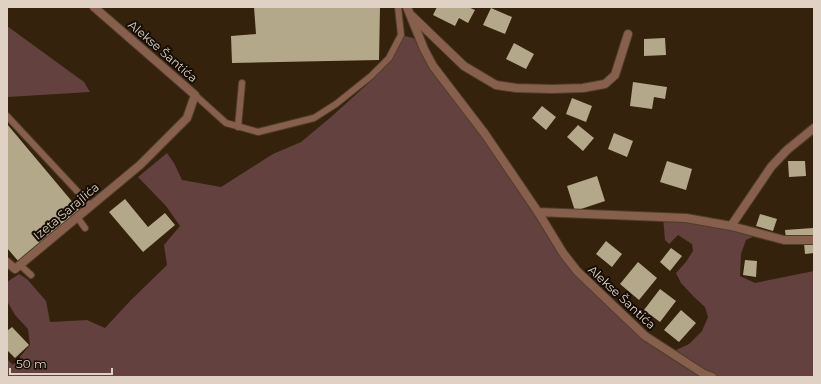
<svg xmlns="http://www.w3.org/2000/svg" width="821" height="384" font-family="Montserrat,sans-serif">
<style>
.green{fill:#62413e}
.building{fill:#b4a88a}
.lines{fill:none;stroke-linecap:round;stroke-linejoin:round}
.service-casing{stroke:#503e2a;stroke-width:8}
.minor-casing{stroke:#503e2a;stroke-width:10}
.service{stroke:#87604d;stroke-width:6}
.minor{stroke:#87604d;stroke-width:8}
.labels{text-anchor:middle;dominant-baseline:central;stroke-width:4;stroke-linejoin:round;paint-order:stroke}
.street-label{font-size:12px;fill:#dfd2c5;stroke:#160e05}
</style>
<rect width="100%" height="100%" fill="#35220d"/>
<path class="green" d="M7 26 84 82 90 92 7 97Z
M401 35 413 38 421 43 563 253 645 336 674 351 689 344 702 331 708 317 705 307 694 297 681 283 676 273 686 262 693 251 692 244 678 235 669 244 665 240 663 217 759 234 746 240 741 254 740 276 755 283 814 271V377H7V359L13 365 30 345 28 329 15 315 7 301V282L19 274 27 279 46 301 50 322 87 320 105 328 131 300 167 265 164 245 180 226 166 206 138 177 167 153 174 163 182 180 221 187 273 154 301 142 331 117 373 79 389 58Z"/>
<path class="building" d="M254 7H380L379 60 232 63 231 36 256 34Z
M437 7H468L475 10 468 23 459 18 455 26 433 15Z
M491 8 512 17 505 34 483 25Z
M665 38 666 55 644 56V39Z
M514 43 534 54 526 69 506 59Z
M633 82 667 87 665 99 654 97 652 109 630 106Z
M572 98 592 106 586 122 566 114Z
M542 106 556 117 546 130 532 118Z
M7 124 80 211 19 262 7 248Z
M578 125 594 138 583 151 567 137Z
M614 133 633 141 627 157 608 149Z
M667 161 692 169 686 190 660 182Z
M788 161H805L806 176 789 177Z
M597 176 605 201 575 211 567 186Z
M125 199 148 227 165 213 175 225 143 252 109 212Z
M760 214 777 219 773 231 756 226Z
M813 228V237L786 239 785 230Z
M606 241 622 254 612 267 596 254Z
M804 243H814V253L805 254Z
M671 248 682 256 670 271 660 262Z
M745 260 757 261 756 277 743 275Z
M638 262 657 278 639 300 620 284Z
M660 289 676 301 660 322 644 310Z
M681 310 696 323 679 342 664 330Z
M12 327 29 345 15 358 7 350V331Z"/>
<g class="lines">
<g class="service-casing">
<path id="service" d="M195 95 226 123 258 132 314 118 336 104 371 76 389 58 401 35 398 7
M7 116 91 206
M238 127 242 83
M77 217 85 228
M20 265 31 275"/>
</g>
<g class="minor-casing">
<path id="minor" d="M407 7 424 49 433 66 485 134 538 212 563 253 577 271 645 336 704 374 712 377
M412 16 464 66 496 85 516 88 552 89 583 88 605 84 615 75 628 34
M538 212 686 218 731 226 784 240H814
M731 226 771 167 787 150 814 128
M7 262 15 269 140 165 187 118 195 95 94 7"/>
</g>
<use href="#service" class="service"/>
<use href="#minor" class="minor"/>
</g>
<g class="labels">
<g class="street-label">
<text transform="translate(163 51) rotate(41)">Alekse Šantića</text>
<text transform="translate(66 211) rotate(-40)">Izeta Sarajlića</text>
<text transform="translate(622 297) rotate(43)">Alekse Šantića</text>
</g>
</g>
<rect width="821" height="384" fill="none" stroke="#dfd2c5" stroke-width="16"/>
<path d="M10 368v6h102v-6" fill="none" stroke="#dfd2c5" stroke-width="2"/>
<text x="16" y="368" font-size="12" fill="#dfd2c5" stroke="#160e05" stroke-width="3" paint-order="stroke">50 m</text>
</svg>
